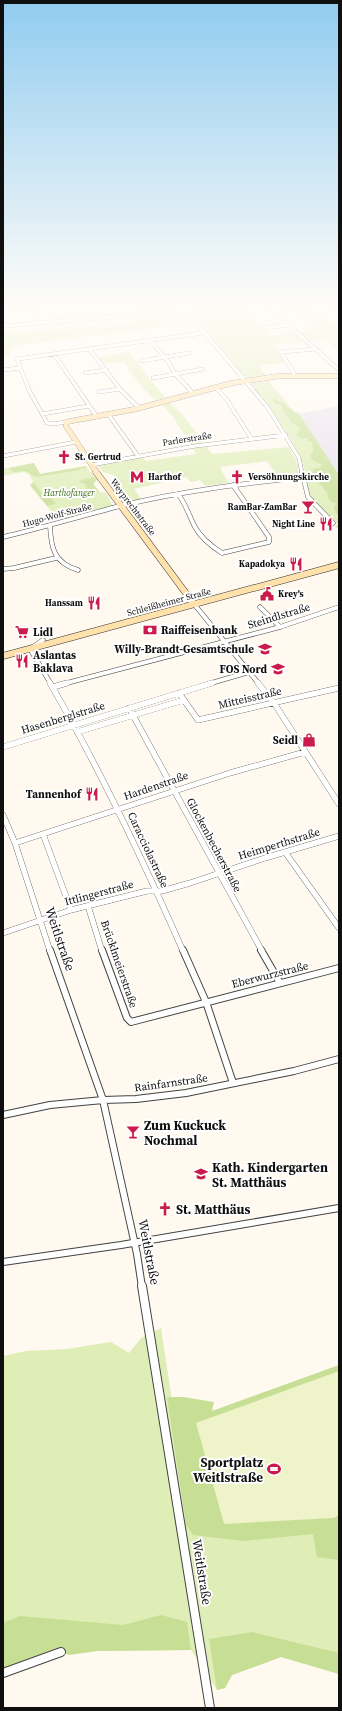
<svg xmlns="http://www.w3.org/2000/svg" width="342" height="1711" font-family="'Source Serif 4',serif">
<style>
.industrial{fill:#eae2ee}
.green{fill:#dfedb6}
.forest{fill:#c7df94}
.pitch{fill:#eff3c9}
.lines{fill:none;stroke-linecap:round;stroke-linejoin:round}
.street-far4-casing{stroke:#424242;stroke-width:4}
.street-far3-casing{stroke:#424242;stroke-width:5}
.street-far2-casing{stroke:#424242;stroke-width:6}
.street-far1-casing{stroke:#424242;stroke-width:8}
.street-casing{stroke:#424242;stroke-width:10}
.secondary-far1-casing{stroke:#313131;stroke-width:5.5}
.secondary-casing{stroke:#313131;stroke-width:7}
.street-far4{stroke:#fff;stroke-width:3.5}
.street-far3{stroke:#fff;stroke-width:4}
.street-far2{stroke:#fff;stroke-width:5.5}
.street-far1{stroke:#fff;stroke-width:6}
.street{stroke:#fff;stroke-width:8}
.secondary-far1{stroke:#ffe2ab;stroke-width:5}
.secondary{stroke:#ffe2ab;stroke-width:6}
.labels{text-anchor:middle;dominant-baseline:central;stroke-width:4;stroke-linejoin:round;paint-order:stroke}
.far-street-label{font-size:9px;fill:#0f0f0f;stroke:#fff}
.far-poi-label{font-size:9px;font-weight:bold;fill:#0f0f0f;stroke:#fff;text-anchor:start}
.far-park-label{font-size:9px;font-style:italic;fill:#3e6c19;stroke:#fff}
.street-label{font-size:11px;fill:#0f0f0f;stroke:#fff}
.poi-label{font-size:11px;font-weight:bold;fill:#0f0f0f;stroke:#fff;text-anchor:end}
.near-street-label{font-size:13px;fill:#0f0f0f;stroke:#fff}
.near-poi-label{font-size:13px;font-weight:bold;fill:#0f0f0f;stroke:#fff;text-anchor:start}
</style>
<rect width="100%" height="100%" fill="#fff9f0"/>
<path class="industrial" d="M339 406V475L299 414Z"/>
<path class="green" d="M153 305H191L174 311 139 314 144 306Z
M195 305H248L269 336 295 333 304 342 274 344 285 363 259 365 265 375 246 378 190 313 198 309Z
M310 305 335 326H339V352L324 339 308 341 299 333 313 330 289 309 298 307 302 310 308 309 305 306Z
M184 311 192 321 185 322 187 324 21 345 8 351 9 354 3 356V333L130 325 135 316 138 315 141 318H146L148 320 178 316 176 312Z
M129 352 165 398 155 400 142 387 123 362 104 364 98 357Z
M268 381 295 412 298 411 339 475V530L335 526 338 524C330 516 313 503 309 493 304 481 306 468 300 457 288 431 268 407 249 384Z
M170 403 182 414 204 443 191 445 173 417 162 405Z
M206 446 212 454 289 447 298 465V475L278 477 267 461 220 467 228 483 205 486 200 480 191 482 186 477 134 489 141 499 125 503 112 485 117 480 113 475 103 472 98 466 142 457 146 461 196 454 193 448Z
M34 463 40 474 86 466 97 480 94 482V486L100 492 106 493 113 506 59 521 30 485 33 482 29 474 24 472 3 476V469Z
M161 1328 191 1526 333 1518 339 1515V1674L281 1657 232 1675 225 1688 217 1690 191 1650 97 1651 69 1655 57 1648 3 1668V1356L26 1351 67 1349 111 1342 129 1353 141 1338Z"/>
<path class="forest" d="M273 399C287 401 288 412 299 414L339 475V514H336L334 507 335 505H337V503L331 502 327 496 328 494 318 482 327 478 311 474 314 468H319L322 465 312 460 310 456 313 451 312 442 306 441 309 439 307 438 302 439 296 435 301 428C291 425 285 414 281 405L273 402Z
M34 463 40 474 86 466 87 467 85 469 79 468 80 470 36 477 25 471 13 472 9 468Z
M94 477 97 480 93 484 99 491 92 495 89 494 85 484 79 482C82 478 87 478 91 479L90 478Z
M34 482 40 491 50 497 56 504 47 506 30 485Z
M339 1365 333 1518 339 1515V1560L317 1557 313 1534 243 1541 193 1535 186 1525 167 1397H183L214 1402 212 1411Z
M161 1615 187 1622 191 1650 97 1651 69 1655 57 1648 3 1668V1623L20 1616 123 1625Z
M252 1632 339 1653V1674L281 1657 232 1675 225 1688 217 1690 209 1639Z"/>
<path class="pitch" d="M339 1371V1515L333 1518 224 1524 196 1423Z"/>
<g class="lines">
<g class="street-far4-casing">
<path id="street-far4" d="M193 305 195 309 187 312 268 408 299 458 302 473
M266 305 339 370
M329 305 339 313
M34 308 37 316 35 318 37 323
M273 310 307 305
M3 311 65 305
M3 326 135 315 142 305
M264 328 288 325
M150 340 169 363 175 374 193 393
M90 350 120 389 139 408
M54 354 97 417
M141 361 189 353
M3 370 20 368
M85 373 107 370
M295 375 281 352 315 349
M153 378 203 369
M215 387 227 400 251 438
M99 392 120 389
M42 414 89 406
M108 414 138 456
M66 422 53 424 47 423 29 390 17 359 203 333
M3 456 76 442
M91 465 195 446 286 435"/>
</g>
<g class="street-far3-casing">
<path id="street-far3" d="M302 472 308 497 333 523
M178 494C186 504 189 516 195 527 201 538 211 546 222 553L269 542V537L233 485
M50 526C51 548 54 563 78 570
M3 537C42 528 81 516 120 506 180 491 242 484 303 477
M3 569 14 568 56 558
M194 604 259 684
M260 607 280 627
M43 640 30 649 51 684
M63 684 280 627 339 607
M208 684 249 672"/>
</g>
<g class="street-far2-casing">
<path id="street-far2" d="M50 683C100 769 143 860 183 951
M258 683 274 703 339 804
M53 687 67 683
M179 693 198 720 339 688
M129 708 262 951
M77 732 184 700
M3 747 212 683
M3 815 15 843 50 951
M43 834 71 910
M15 843 230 773 305 752
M285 852 339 928
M88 906 102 951
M3 933 71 910 147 891H162L190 883 265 858 339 836"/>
</g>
<g class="street-far1-casing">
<path id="street-far1" d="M50 950 103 1100 137 1254 142 1287
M102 950 127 1018 131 1022 339 968
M183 950 206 1002 233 1083
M261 950 280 983
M3 1115 50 1105 103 1100 136 1099 186 1093 294 1071 339 1059
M3 1262 121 1245 339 1208"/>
</g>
<g class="street-casing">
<path id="street" d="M142 1286 210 1708
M3 1673 61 1652"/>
</g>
<g class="secondary-far1-casing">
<path id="secondary-far1" d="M97 473 66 426V422L136 409 232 383 279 376H339"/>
</g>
<g class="secondary-casing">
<path id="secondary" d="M96 472 194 604
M3 656 339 565"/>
</g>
<use href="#street-far4" class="street-far4"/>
<use href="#street-far3" class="street-far3"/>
<use href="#street-far2" class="street-far2"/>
<use href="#street-far1" class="street-far1"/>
<use href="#street" class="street"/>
<use href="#secondary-far1" class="secondary-far1"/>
<use href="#secondary" class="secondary"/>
</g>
<linearGradient id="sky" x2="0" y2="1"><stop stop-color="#91ccf0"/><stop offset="0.56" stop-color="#fffcf8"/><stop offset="1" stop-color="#fffcf8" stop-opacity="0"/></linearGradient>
<rect width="342" height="544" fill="url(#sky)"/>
<defs>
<g id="church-bare" transform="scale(1.08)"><path d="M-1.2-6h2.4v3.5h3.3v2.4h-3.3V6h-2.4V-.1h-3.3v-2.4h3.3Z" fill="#ca1b4c" stroke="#fff" stroke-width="2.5" paint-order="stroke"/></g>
<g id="metro-bare" transform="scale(1.08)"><path d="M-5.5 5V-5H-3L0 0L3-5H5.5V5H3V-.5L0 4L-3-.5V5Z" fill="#ca1b4c" stroke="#fff" stroke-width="2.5" paint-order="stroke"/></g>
<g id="bar-bare" transform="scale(1.08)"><path d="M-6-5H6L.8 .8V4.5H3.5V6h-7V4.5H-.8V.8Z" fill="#ca1b4c" stroke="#fff" stroke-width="2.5" paint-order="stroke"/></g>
<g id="restaurant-bare" transform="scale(1.08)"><path d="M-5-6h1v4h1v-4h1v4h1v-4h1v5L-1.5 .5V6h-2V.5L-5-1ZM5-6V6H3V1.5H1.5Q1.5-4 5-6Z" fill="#ca1b4c" stroke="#fff" stroke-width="2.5" paint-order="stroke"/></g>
<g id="civic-bare" transform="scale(1.08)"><path d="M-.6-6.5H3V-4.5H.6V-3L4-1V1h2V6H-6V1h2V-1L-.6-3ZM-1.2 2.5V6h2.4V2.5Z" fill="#ca1b4c" stroke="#fff" stroke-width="2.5" paint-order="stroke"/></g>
<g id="bank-bare" transform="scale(1.08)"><path d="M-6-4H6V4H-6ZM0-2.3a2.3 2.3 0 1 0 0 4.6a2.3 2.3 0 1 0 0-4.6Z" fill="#ca1b4c" stroke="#fff" stroke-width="2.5" paint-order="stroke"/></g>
<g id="supermarket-bare" transform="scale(1.08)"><path d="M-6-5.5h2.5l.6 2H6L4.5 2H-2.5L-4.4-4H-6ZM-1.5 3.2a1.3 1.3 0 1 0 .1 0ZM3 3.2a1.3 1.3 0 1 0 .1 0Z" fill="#ca1b4c" stroke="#fff" stroke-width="2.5" paint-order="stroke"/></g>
<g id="school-bare" transform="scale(1.08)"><path d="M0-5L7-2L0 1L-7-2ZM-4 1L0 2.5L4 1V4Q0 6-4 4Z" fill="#ca1b4c" stroke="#fff" stroke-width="2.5" paint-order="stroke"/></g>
<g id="shop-bare" transform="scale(1.08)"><path d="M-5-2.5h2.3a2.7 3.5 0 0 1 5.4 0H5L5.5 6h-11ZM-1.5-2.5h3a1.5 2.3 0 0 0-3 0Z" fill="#ca1b4c" stroke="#fff" stroke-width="2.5" paint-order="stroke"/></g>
<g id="stadium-bare" transform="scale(1.08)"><path d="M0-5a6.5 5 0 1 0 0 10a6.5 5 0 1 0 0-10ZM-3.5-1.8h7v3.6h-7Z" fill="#ca1b4c" stroke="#fff" stroke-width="2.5" paint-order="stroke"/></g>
</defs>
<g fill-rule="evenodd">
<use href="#church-bare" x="64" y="457"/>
<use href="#metro-bare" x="137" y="477"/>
<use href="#church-bare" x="237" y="477"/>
<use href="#bar-bare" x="308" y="507"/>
<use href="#restaurant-bare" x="326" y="524"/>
<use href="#restaurant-bare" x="296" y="564"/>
<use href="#civic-bare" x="267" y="594"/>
<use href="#restaurant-bare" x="94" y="603"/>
<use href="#bank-bare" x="150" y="630"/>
<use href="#supermarket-bare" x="22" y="632"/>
<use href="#school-bare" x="265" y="649"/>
<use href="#restaurant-bare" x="22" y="661"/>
<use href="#school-bare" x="278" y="669"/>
<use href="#shop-bare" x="309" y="740"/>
<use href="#restaurant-bare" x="92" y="794"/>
<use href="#bar-bare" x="133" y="1132"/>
<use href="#school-bare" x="201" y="1174"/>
<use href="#church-bare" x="165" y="1209"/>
<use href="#stadium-bare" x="274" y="1469"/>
</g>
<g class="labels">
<g class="far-street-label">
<text transform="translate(187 439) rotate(-9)">Parlerstraße</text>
<text transform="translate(133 507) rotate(53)">Weyprechtstraße</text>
<text transform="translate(57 515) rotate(-15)">Hugo-Wolf-Straße</text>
<text transform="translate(169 602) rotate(-15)">Schleißheimer Straße</text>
</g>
<g class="far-poi-label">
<text x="75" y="457">St. Gertrud</text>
<text x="148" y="477">Harthof</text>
<text x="248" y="477">Versöhnungskirche</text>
<text x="297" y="507" text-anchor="end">RamBar-ZamBar</text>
<text x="315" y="524" text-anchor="end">Night Line</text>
<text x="285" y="564" text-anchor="end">Kapadokya</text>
<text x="278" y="594">Krey's</text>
<text x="83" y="603" text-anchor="end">Hanssam</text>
</g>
<g class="far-park-label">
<text x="69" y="493">Harthofanger</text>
</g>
<g class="street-label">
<text transform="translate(279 616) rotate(-17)">Steindlstraße</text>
<text transform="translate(250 698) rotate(-13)">Mitteisstraße</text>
<text transform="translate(63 718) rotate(-17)">Hasenberglstraße</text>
<text transform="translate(156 786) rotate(-19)">Hardenstraße</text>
<text transform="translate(279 844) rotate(-17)">Heimperthstraße</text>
<text transform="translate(214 845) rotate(62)">Glockenbecherstraße</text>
<text transform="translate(148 850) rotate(65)">Caracciolastraße</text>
<text transform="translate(99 893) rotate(-15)">Ittlingerstraße</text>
<text transform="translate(119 964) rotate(71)">Brücklmeierstraße</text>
<text transform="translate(270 975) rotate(-14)">Eberwurzstraße</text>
<text transform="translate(171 1083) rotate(-8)">Rainfarnstraße</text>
</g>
<g class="poi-label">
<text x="161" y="630" text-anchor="start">Raiffeisenbank</text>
<text x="33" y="632" text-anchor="start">Lidl</text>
<text x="254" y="649">Willy-Brandt-Gesamtschule</text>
<text x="33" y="655" text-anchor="start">Aslantas<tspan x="33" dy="13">Baklava</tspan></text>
<text x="267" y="669">FOS Nord</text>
<text x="298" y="740">Seidl</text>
<text x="81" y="794">Tannenhof</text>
</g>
<g class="near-street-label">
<text transform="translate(60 939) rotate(71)">Weitlstraße</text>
<text transform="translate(149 1252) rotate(79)">Weitlstraße</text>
<text transform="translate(202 1572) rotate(81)">Weitlstraße</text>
</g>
<g class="near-poi-label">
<text x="144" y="1125">Zum Kuckuck<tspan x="144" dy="15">Nochmal</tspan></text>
<text x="212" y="1167">Kath. Kindergarten<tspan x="212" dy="15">St. Matthäus</tspan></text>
<text x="176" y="1209">St. Matthäus</text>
<text x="263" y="1462" text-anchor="end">Sportplatz<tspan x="263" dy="15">Weitlstraße</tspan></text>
</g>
</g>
<rect width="342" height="1711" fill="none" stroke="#0f0f0f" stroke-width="8"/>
</svg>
